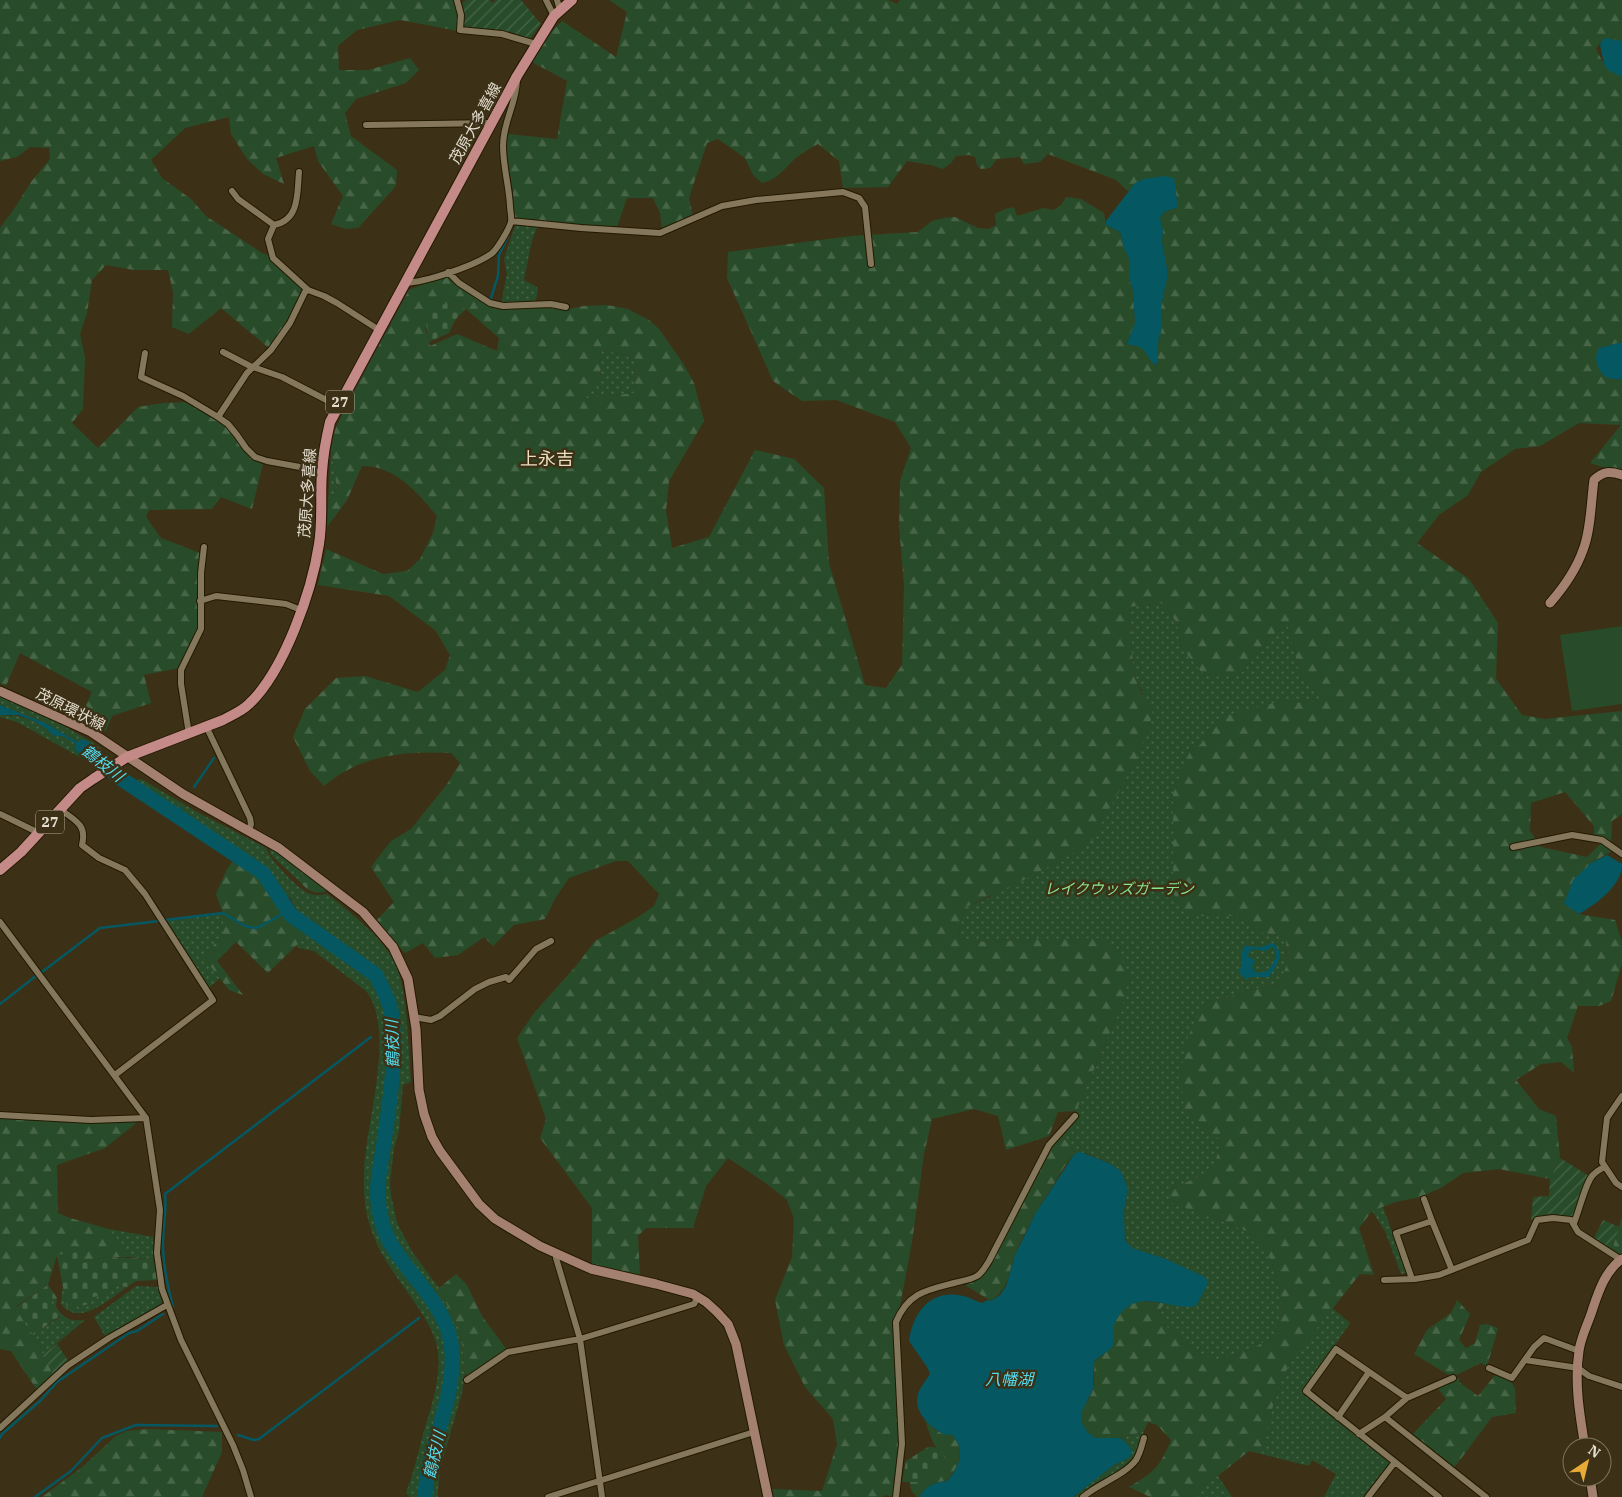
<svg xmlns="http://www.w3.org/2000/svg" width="1622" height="1497" font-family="'IBM Plex Serif','Noto Sans JP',serif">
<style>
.grass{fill:url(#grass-dots)}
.forest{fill:url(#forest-firs);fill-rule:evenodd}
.cemetery{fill:url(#cemetery-stones)}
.garden{fill:url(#garden-furrows)}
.pitch{fill:#284c29}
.water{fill:#055862;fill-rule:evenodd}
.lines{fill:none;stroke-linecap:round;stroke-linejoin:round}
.stream{stroke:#055862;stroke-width:2.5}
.river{stroke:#055862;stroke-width:15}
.street-casing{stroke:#231900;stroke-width:8}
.secondary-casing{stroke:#231900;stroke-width:11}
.primary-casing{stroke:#231900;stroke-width:12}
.street{stroke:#84775b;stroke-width:6}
.secondary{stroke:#a48071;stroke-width:9}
.primary{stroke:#c48a87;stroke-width:10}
.labels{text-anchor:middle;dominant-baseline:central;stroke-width:5;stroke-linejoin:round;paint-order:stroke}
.shield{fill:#3c3117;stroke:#b2a997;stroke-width:1}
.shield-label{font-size:14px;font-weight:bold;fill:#e4ddce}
.street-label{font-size:15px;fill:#e4ddce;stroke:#3c3117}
.park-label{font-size:15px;font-style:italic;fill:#89e38b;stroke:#3c3117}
.water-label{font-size:16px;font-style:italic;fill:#52daed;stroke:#3c3117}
.quarter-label{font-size:18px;fill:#ebddbe;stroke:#3c3117}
</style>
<defs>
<pattern id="grass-dots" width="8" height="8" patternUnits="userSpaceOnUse" patternTransform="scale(1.25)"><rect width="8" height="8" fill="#284c29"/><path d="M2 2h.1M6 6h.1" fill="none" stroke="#476547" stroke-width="1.8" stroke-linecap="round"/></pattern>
<pattern id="forest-firs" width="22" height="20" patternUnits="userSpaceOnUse" patternTransform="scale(1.25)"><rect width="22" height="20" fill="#284c29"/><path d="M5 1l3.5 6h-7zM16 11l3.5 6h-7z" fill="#476547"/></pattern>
<pattern id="cemetery-stones" width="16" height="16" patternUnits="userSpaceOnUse" patternTransform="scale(1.25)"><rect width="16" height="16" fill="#284c29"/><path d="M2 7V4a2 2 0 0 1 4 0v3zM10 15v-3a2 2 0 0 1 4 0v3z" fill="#476547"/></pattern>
<pattern id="garden-furrows" width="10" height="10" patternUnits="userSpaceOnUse" patternTransform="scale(1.25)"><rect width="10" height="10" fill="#284c29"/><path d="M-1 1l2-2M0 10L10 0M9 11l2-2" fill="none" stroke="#476547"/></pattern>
</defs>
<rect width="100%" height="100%" fill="#3c3117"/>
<path class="grass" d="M519 224 538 226 532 240 524 280 537 287 538 291 535 303 501 304 507 274 504 259 515 226Z
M601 351 612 352 635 359 634 393 584 399 600 379Z
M331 450 337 488 328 507Z
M1163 603 1177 623 1182 648 1239 676 1270 636 1288 626 1300 674 1323 693 1316 702 1282 701 1209 729 1201 744 1190 751V916H1234L1261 932 1286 938 1287 963 1280 984 1249 990 1223 999 1205 1001 1184 1108 1221 1141 1215 1163 1201 1176 1171 1189 1170 1202 1225 1222 1253 1234 1266 1249 1275 1271 1283 1308 1274 1337 1247 1351 1214 1361 1196 1350 1164 1325 1159 1311 1165 1303 1194 1306C1201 1300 1203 1292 1208 1284 1195 1275 1183 1267 1168 1260 1156 1255 1138 1256 1129 1245 1123 1238 1124 1228 1124 1219L1123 1216 1128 1189 1121 1171 1111 1164 1085 1153H1076L1062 1136 1076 1111 1124 1000 1016 940 994 942 969 941 959 936 960 924 966 907 990 897 1144 694 1135 679 1133 666 1129 607Z
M0 695 59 723 95 744 102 750 100 755 45 723 0 705Z
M0 715 11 716 14 715 32 720 47 729 51 734 57 736H63L84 749 89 753 91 759 89 761 92 764 17 722 0 717Z
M141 779 197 812 266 848C269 859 297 888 308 893 315 896 320 895 327 894 350 912 382 937 395 963 408 991 408 1050 411 1082L403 1085 399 1131 394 1148 390 1182 391 1195 397 1223 413 1253 439 1288 461 1333 465 1373 462 1393 440 1469 438 1488V1497H428C430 1482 432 1467 436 1452 449 1406 466 1370 448 1323 440 1303 427 1289 414 1272 390 1242 378 1209 382 1170 384 1157 383 1149 392 1139L399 1044 397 1040 400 1030 397 1006 370 962 338 941 331 939 300 916 291 899 276 885 266 866 261 868 214 835 211 836 178 814 181 809 179 808 176 812 128 782Z
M269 847 304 872 298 880 271 855Z
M223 913V932L205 957 207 962 220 978 209 988 165 920Z
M308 931C326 942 342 953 358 965 363 969 369 972 374 976 404 1009 386 1098 381 1139 379 1160 374 1182 378 1203 381 1219 385 1235 393 1249 404 1270 422 1287 435 1307 468 1360 439 1431 424 1486V1497H410L406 1493C412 1477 416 1462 420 1446 428 1414 445 1376 436 1342 430 1323 417 1306 406 1290 377 1250 362 1224 364 1172 365 1125 397 1030 366 991L314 951 299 948 296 945Z
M1383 1207 1407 1273 1401 1274 1385 1231 1372 1211Z
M109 1229 153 1237V1259L129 1257Z
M63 1284 67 1308 90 1304 89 1298 110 1285 127 1287C109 1299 79 1328 61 1304Z
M136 1286 159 1287 162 1305 106 1338 94 1317Z
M57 1298 56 1307C65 1320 70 1321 85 1320L43 1355 33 1335 60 1317 51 1302Z
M1332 1308 1350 1323 1302 1393 1389 1462V1464L1363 1497H1324L1336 1474 1312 1460 1309 1466 1261 1454 1277 1390 1291 1361Z
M1144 1431 1137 1452 1133 1460 1079 1497H1073L1114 1465 1127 1459 1131 1454 1130 1447 1121 1438Z
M1218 1476 1232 1497H1190L1196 1490Z"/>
<path class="forest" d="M0 0H454L457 3 458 31 400 20 357 30 338 46 339 70H368L410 58 419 70 406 83 356 99 345 113 351 136 397 170 396 186 358 228 346 229 331 224 343 196 318 161 314 146 276 158 284 184 263 174 247 159 231 134 229 117 185 128 151 160 162 178 191 199 206 216 262 253 277 259 308 288 270 349 221 308 189 334 172 327 173 292 168 270H134L106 265 92 280 87 313 80 334 85 358 83 409 72 423 98 448 138 407 163 403 187 402 226 425 255 460 263 463 252 509 221 497 212 509 149 510 146 517 161 538 200 553 199 629 179 668 144 675 151 703 112 716 106 731 80 717 92 692 20 653 6 686 0 683V228L14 209 31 182 50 159 49 148 30 147 17 157 0 161Z
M609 0H888L897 4 900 0H1622V41H1601L1596 49 1604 64 1622 76V342L1599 348 1612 379 1622 380V473L1590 463 1621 425 1579 423 1540 446 1515 449 1481 472 1468 495 1439 515 1417 543 1469 579 1498 623 1496 679 1522 715 1545 719 1622 711V814L1612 821 1611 844 1594 835V826L1565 792 1531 803 1530 831 1541 847 1587 857 1601 843 1612 851 1591 863 1564 904 1579 914 1615 920 1622 942V964L1611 1001 1599 1006H1578L1567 1038 1572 1047 1574 1073 1561 1062 1541 1064 1516 1080 1539 1109 1556 1116 1560 1158 1550 1179 1499 1169 1463 1173 1441 1188 1420 1197 1396 1202 1372 1211 1359 1228 1374 1275 1360 1274 1291 1361 1277 1390 1261 1454 1249 1451 1218 1476 1196 1490 1190 1497H1150L1129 1487C1154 1472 1160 1467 1171 1440L1157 1425 1148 1422 1144 1431C1127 1436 1097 1447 1084 1429 1081 1425 1080 1420 1081 1414 1082 1406 1091 1398 1093 1389 1095 1381 1094 1370 1094 1362L1112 1347 1114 1338 1113 1326 1116 1318 1126 1306 1137 1301 1165 1303 1159 1311 1164 1325 1196 1350 1214 1361 1247 1351 1274 1337 1283 1308 1275 1271 1266 1249 1253 1234 1225 1222 1169 1202 1171 1189 1201 1176 1215 1163 1221 1141 1184 1108 1180 1074 1188 1037 1205 1001 1223 999 1249 990 1280 984 1287 963 1286 938 1261 932 1234 916H1190L1174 895 1173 881V794L1190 751 1201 744 1209 729 1223 716 1282 701 1316 702 1322 693 1300 674 1288 626 1270 636 1239 676 1203 674 1182 648 1177 623 1163 603 1129 607 1133 666 1135 679 1153 714 1140 752 1091 843 1034 875 966 907 960 924 959 936 969 941 994 942 1016 940 1101 938 1117 952 1130 974 1124 1000 1076 1111 1058 1112 1049 1136 1006 1150 998 1116 974 1109 932 1119 924 1154 912 1242 900 1306 894 1321V1343L899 1418V1453L893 1497 885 1495 882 1497H774L772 1489 822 1491 837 1444 833 1419 805 1387 784 1345 775 1300 792 1257 794 1219 787 1200 767 1184 728 1158 706 1186 693 1228H646L638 1236 640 1276 592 1264V1208L540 1138 546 1119 517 1038 534 1013 576 966 595 941 635 919 654 906 659 894 628 861H616L569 878 556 897 545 919 514 925 493 946 484 937 458 955 435 958 423 943 405 953 376 921 394 902 371 867 391 841 411 829 447 784 460 763 451 753C404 751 362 754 324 786L310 771 293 737 305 709 336 678 365 676 418 692 445 670 450 655 435 630 389 596 318 585 326 549 383 574 407 571 420 559 433 533 437 516C418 493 394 465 362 466L347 500 327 527 328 507 337 488 331 450 335 430 344 410 409 290 448 274 489 305H539L570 309 583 306 607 305 628 309 649 320 659 329 683 363 694 383 704 421 669 481 666 511 672 548 709 537 755 450 794 459 824 488 829 563 865 685 886 688 902 665 904 585 899 526 900 481 911 448 895 422 836 400 802 401 773 381 727 278 728 252 851 236 918 232 932 221 944 218 955 217 978 228 989 229 996 225 995 214 1005 209 1014 207 1017 216 1043 208 1054 210 1061 205 1066 197 1081 199 1104 213 1106 225 1120 232 1131 263 1129 278 1133 291 1135 323 1127 343 1129 345C1150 346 1144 355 1155 365L1158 364V343L1162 327 1161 307 1168 274 1162 242 1163 231 1160 218 1164 212 1178 207 1175 189 1164 176C1148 180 1140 177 1129 192L1116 180 1048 154 1040 162 1024 164 1020 157 997 159 990 168 981 169 977 165 975 157 969 155 956 156 951 163 943 169 931 165 907 161 888 187 843 188 839 161 818 144C811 148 803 152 797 157 785 167 779 179 762 183L753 175 745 158 718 139 707 143 689 198 693 216 662 229 660 213 653 198H627L617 227 518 220 513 215V192L505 142 507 134 557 139 567 81 532 62 549 34 562 21 616 57 627 12ZM448 303 466 309 499 338 497 351 457 334 430 346 425 328ZM602 351 612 352 635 359 634 393 585 399 600 379Z
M236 857 261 875 291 917 308 931 303 939 268 973 236 942 217 961 243 995 229 990 207 962 205 957 223 932V913L216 894 227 869Z
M0 1117 135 1121V1124L105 1148 57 1165 58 1213 70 1218 109 1229 129 1257H106L81 1262 57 1255 48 1285 15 1307 33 1335 54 1376 37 1390 11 1351 0 1349Z
M1062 1136 1076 1153C1067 1161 1060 1174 1054 1184 1039 1207 1025 1230 1015 1255 1008 1274 1009 1288 991 1301L965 1285 981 1278 991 1264 1054 1144Z
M1622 1216V1256L1612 1250Z
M456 1274 467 1285 482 1316 507 1350 469 1377 465 1373 461 1333 439 1288Z
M1457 1300 1470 1314 1459 1340 1466 1348 1475 1343 1480 1325 1487 1324 1498 1328 1487 1366 1481 1363 1452 1377 1414 1354 1427 1330 1451 1313Z
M1496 1374C1521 1385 1514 1388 1516 1413L1492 1417 1454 1468 1412 1435 1446 1399 1436 1386 1459 1378V1382L1478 1396Z
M925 1420C933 1427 940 1436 951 1434 967 1449 959 1468 946 1481 933 1482 927 1486 919 1497H917L911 1490 910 1482 919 1481 945 1461C944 1452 937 1451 934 1444 930 1437 928 1428 925 1420Z
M148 1429 222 1432V1452L202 1497H42L81 1468 116 1436 127 1431Z"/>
<path class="cemetery" d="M447 303 466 309 455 320 449 333 429 342C423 321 427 311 447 303Z
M304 872 327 889 325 892C313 895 306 889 298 880Z
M79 1251 82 1262 106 1257 153 1259 158 1280 136 1281 127 1287 110 1285 111 1288 105 1289 106 1294 89 1298 90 1304 67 1308 57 1255Z
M48 1285 57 1298 51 1302 60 1316 33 1335 15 1308Z
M928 1447C937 1446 944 1451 945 1461L919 1482H902L906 1461Z"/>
<path class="garden" d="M466 0H490L492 3 496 0H521L541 24 530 39 464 28 461 4Z
M1560 1158 1589 1176 1584 1184 1580 1204 1573 1218 1549 1214 1531 1220 1533 1197 1549 1196 1550 1179Z
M1603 1220 1619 1227 1612 1250 1594 1238Z
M57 1344 69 1362 54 1376 43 1355Z"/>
<path class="pitch" d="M1622 626V704L1572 711 1560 635Z"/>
<path class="water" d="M1605 38 1622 41V77L1608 70 1604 64 1600 45 1601 41Z
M1164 176 1174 178 1178 207 1164 212 1160 218 1163 231 1162 242 1168 274 1161 307 1162 327 1158 343V363L1155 365C1144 355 1148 346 1129 345L1127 343 1135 323 1133 291 1129 278 1130 260 1123 246 1122 238 1120 232 1106 225V221L1135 183 1144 179Z
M1622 342V380C1617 379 1610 379 1606 377 1597 371 1593 356 1599 348Z
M0 705 45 723 100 755 97 761 92 764 89 761 91 759 89 753 84 749 63 736H57L51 734 47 729 32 720 18 715H0Z
M1607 855 1622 864C1622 886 1596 904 1579 914L1564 904 1573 880 1591 863Z
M1273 943C1286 954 1277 966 1269 977H1251L1246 979 1239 973 1242 962 1241 955 1244 946 1261 947ZM1273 947 1276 951V958L1268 971 1257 973 1252 968 1255 960 1247 956 1252 949 1265 951Z
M1081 1152 1111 1164 1121 1171 1128 1189 1123 1216 1124 1219 1125 1240 1132 1248 1166 1259 1205 1277 1208 1281V1284L1196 1306C1169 1311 1138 1286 1118 1317 1110 1327 1117 1339 1112 1347 1108 1352 1099 1356 1094 1362L1093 1389 1081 1413V1422L1088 1433 1096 1438H1121L1130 1447 1132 1454 1127 1459 1114 1465 1073 1497H919C927 1486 933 1482 947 1481 959 1468 967 1449 951 1434L945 1435C930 1427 911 1411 919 1391 922 1385 926 1380 930 1374L927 1367 909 1341C913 1312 931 1288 963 1296 970 1297 975 1301 982 1303L988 1300 991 1301 1000 1295 1006 1286 1015 1255 1035 1214 1073 1156 1076 1153Z"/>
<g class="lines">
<path class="stream" d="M490 301 498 276 499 255 508 236
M194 787 214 758
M176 816 180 808
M165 920 223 913 245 926 255 928 261 926 289 910
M42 972 100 928 159 921
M0 1004 36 976
M173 1307C168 1288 164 1269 163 1249 162 1230 167 1213 165 1194L371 1037
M430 1309 436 1305
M238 1435 254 1440 259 1439 419 1318
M0 1438 2 1434 40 1401 57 1382 129 1333 137 1331 163 1314
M35 1497 71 1471 102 1438 136 1425 217 1426"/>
<path class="river" d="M83 747 120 778 263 873 291 915 376 975C382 988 391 1003 392 1017 397 1061 389 1106 383 1149 380 1166 376 1186 378 1202 380 1217 385 1236 394 1249 415 1282 450 1310 452 1352 455 1402 427 1448 425 1497"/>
<g class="street-casing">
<path id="street" d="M457 0 461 15 460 30 502 34 536 44
M546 0 554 16
M557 0 560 10
M366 125 492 123
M299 172C297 193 300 220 274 225L268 239 273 258 308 290 324 296 337 303 379 330
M232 191 238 199 274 225
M511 221 581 228 660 233 722 206 756 200 843 192 859 198 865 207 871 264
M448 272 459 283 490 303 503 306 551 304 566 307
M405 283C426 282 474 266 491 254 497 250 509 229 511 222 512 217 510 211 510 206 509 186 503 166 503 146 503 121 517 103 517 79
M223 352 250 366 282 377 338 406
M145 353 141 377 183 396 218 417 228 424 237 435 246 448 255 457 267 461 322 471
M218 417 247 373 271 350 290 323 305 292 308 290
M200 601 216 596 286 604 301 610
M206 726 250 818 251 824 249 830
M189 734 181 684V670L201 629V573L204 547
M61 810C76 821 87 825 82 845L99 858 125 870 145 894 213 1000 115 1075
M0 814 39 833
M1513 847 1572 835 1602 840 1622 854
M0 922 146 1118 160 1210 157 1253 162 1289 181 1340 233 1445 243 1470 251 1497
M414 1017 431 1020 440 1016 475 989 489 982 506 977 509 980 536 949 551 941
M1622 1096 1607 1118 1602 1162 1616 1183 1622 1187
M0 1115 91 1120 146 1118
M1424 1199 1432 1221
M1574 1223C1579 1212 1586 1180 1594 1174 1597 1171 1601 1169 1604 1167
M557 1253 556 1258 580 1339 602 1497
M1412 1279 1396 1233 1432 1221 1452 1270
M1384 1280 1415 1279 1439 1275 1528 1240 1537 1220 1553 1218 1571 1220 1578 1232 1620 1259
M1525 1360 1578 1368 1589 1376 1622 1387
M1489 1368 1512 1378 1534 1347 1544 1338 1579 1351
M467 1380 508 1352 580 1339 694 1304 698 1297
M1407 1398 1336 1349 1306 1391 1439 1497
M1338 1417 1369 1372
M1385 1417 1486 1497
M0 1428 67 1366 109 1338 167 1305
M1359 1434 1385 1417 1407 1398 1453 1378
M548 1497 754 1432
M896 1497 902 1444 896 1322C908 1293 926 1290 954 1283 962 1281 970 1280 977 1276 982 1273 986 1266 989 1261L1049 1145 1075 1116
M1083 1497C1097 1484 1124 1476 1136 1460 1140 1454 1142 1445 1144 1438
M1368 1497 1395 1462"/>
</g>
<g class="secondary-casing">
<path id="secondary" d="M1550 603C1564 587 1576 570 1583 550 1591 530 1591 501 1594 480 1603 471 1610 471 1622 475
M0 691 91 732 183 794 279 848 363 912 393 947 408 979 416 1029 419 1090 424 1114 432 1137 440 1151 479 1204 495 1219 540 1246 591 1269 656 1284 693 1294 706 1302 717 1312 728 1324 736 1344 768 1497
M1585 1447C1580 1416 1574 1383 1579 1351 1581 1336 1589 1322 1593 1308 1599 1290 1606 1270 1622 1259
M1590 1477 1593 1497"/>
</g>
<g class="primary-casing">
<path id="primary" d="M0 870 21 852 80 788 93 779 127 757 223 720C232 715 242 711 249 704 284 671 312 591 319 544 323 520 320 496 322 472 323 455 326 439 330 422L517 76 554 16 572 0"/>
</g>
<use href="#street" class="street"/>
<use href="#secondary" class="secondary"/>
<use href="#primary" class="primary"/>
</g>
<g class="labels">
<g class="shield">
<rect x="326" y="390.5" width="28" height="23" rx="4"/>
<rect x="36" y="810.5" width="28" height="23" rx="4"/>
</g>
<g class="shield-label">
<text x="340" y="402">27</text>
<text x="50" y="822">27</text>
</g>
<g class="street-label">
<text transform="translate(475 123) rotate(-61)">茂原大多喜線</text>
<text transform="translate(307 493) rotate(-86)">茂原大多喜線</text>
<text transform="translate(71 709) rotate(27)">茂原環状線</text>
</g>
<g class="park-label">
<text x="1119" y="888">レイクウッズガーデン</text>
</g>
<g class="water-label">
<text transform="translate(103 763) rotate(38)">鶴枝川</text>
<text transform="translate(392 1044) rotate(-92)">鶴枝川</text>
<text x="1009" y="1379">八幡湖</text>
<text transform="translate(434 1455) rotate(-77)">鶴枝川</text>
</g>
<g class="quarter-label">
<text x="547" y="458">上永吉</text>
</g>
</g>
<g transform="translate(1587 1462) rotate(35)"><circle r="24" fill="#3c3117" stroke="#7f7660"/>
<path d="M0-4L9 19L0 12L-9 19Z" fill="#e8ab37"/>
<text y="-8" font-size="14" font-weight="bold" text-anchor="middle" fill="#e4ddce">N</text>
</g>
</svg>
